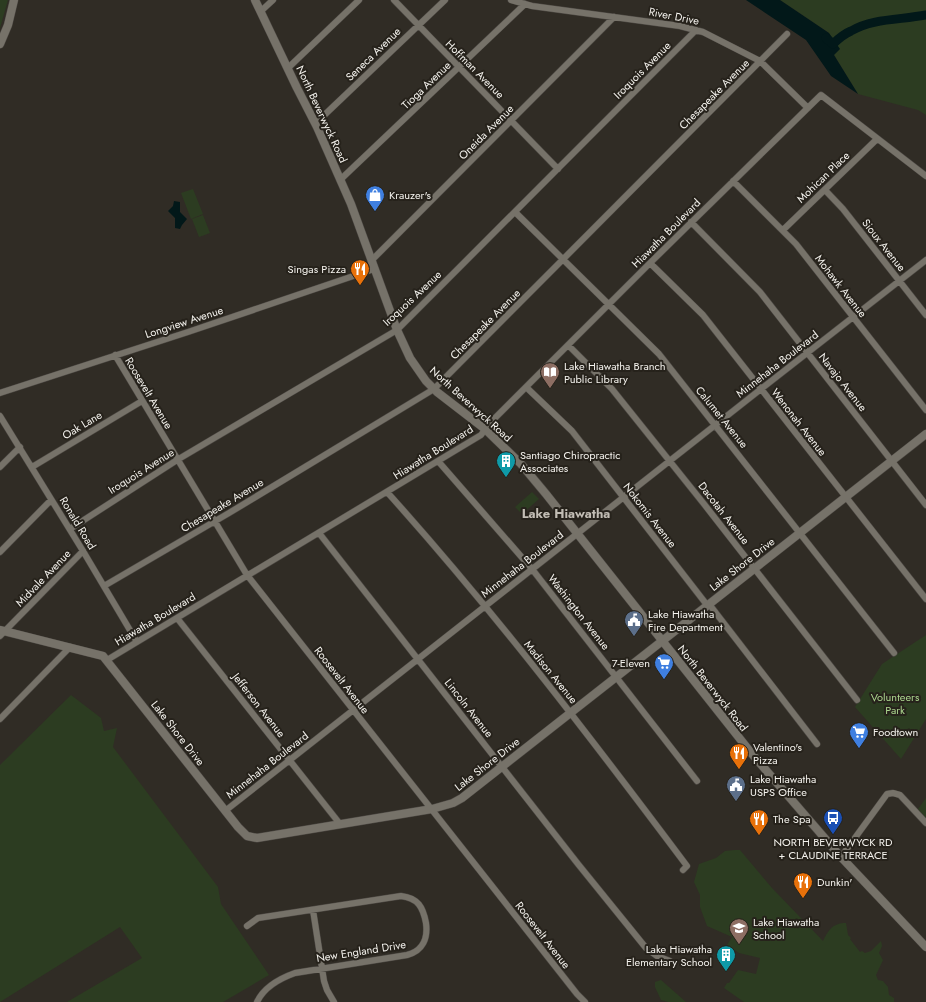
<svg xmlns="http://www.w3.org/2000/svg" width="926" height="1002" font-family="Jost,sans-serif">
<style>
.green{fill:#2c3c21}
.water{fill:#021819}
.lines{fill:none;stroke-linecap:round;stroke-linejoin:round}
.river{stroke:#021819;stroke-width:9}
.street-casing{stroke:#4d4944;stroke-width:7}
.secondary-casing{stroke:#4d4944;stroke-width:9}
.street{stroke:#767269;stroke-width:6}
.secondary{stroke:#767269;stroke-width:8}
.labels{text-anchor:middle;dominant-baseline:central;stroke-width:4;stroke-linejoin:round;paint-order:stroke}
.street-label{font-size:11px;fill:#f4f2ed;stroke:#26221b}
.poi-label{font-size:11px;fill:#f4f2ed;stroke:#26221b;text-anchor:start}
.park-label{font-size:11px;fill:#acd68f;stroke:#26221b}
.quarter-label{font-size:13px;font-weight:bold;fill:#c2bdb4;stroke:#26221b}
</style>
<rect width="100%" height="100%" fill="#302c25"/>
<path class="green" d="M0 0H8L0 28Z
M780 0H926V115L918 110 858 94 834 55 829 33Z
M193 189 203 214 191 219 181 193Z
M203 215 210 233 199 237 192 219Z
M532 492 539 499 522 514 515 507Z
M926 635V719L901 759 855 707 882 664Z
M71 695 101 718 104 731 117 728 113 747 218 887 221 904 269 975 223 1002H67L142 958 120 927 0 1002V765Z
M926 798V818L918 809Z
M735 850H740L772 888 823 941C828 931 832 923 846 923L848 935 851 938 850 939 860 952 862 951 865 953 871 951 881 941 882 946 879 953 883 960 876 975 878 980 883 981 888 987 889 995 894 998V1002H744L724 988 727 983H729L738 970 756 974 760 958 739 953 727 945 732 937 707 926 700 907V895L694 882 699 864 716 858 725 851Z
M661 980 669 987 686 1002H668L661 1000 655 987V982Z"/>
<path class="water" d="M746 0H780L829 33 840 49 834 55 858 94 831 76 806 40Z
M174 201 180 202V212L187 219 182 225 180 229 175 228V218L168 211 173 206Z"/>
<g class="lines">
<path class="river" d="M826 38 833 44C838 39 844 34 851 31 873 18 901 20 926 15"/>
<g class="street-casing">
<path id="street" d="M394 0 558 169
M511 0 532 6 680 26 703 32 760 61 808 108
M261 11 273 0
M288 68 359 0
M316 123 445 0
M340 180 525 4
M733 181 796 244 926 410
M825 190 843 209 926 315
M515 212 659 354 894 653
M691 222 760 292 926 505
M783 230 877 139
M371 261 614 17
M650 263 703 315 926 599
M568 345 612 389 704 504 857 700
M115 355 247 575 577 994 585 1002
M526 387 572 431 707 605
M0 393 188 332 374 269
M0 416 83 551 137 642
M438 461 532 569 697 781
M0 467 20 447
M32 467 142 401
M387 492C494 611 591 738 687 866L683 870
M70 529 177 460 397 330 696 30
M319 533 578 864 646 948 657 956 670 961
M0 552 51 500
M104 586 229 513 434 389 787 34
M709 604 817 744
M177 618 340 824
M0 636 83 551
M107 660 481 435 490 423 650 263 821 95 926 176
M0 719 70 647
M225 811 761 389 926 260
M841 857 887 794 893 793 900 795 926 823
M313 910 324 981 327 990 334 1002
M247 926 258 918 401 896C418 898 423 907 426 923 428 938 423 951 407 955L295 973C281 978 264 987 257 1002"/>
</g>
<g class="secondary-casing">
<path id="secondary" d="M255 0 297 88 317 127 351 204 397 330 410 358 426 381 437 392 485 429 521 464 546 494 752 754 841 857 926 947
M0 44 8 25 14 0
M0 630 103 656 238 827 247 836 257 838 432 809 453 803 462 798 926 434"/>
</g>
<use href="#street" class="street"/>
<use href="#secondary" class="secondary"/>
</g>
<defs>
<g id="shop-pin" transform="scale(1)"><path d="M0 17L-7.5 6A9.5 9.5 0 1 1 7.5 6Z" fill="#3f7fe0" stroke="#26221b"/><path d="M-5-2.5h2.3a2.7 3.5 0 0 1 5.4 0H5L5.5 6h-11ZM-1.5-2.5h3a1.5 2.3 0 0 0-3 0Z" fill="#fff"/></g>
<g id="restaurant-pin" transform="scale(1)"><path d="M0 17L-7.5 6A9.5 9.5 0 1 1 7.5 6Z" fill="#e8710a" stroke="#26221b"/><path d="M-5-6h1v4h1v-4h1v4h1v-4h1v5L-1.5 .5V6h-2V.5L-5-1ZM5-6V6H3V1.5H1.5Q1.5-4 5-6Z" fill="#fff"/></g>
<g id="library-pin" transform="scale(1)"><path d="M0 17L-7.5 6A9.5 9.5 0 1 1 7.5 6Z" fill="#8d6e63" stroke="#26221b"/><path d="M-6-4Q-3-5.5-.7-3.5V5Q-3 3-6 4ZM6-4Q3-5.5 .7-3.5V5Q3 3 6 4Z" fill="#fff"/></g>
<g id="building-pin" transform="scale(1)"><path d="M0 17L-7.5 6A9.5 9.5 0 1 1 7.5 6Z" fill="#0f9aa8" stroke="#26221b"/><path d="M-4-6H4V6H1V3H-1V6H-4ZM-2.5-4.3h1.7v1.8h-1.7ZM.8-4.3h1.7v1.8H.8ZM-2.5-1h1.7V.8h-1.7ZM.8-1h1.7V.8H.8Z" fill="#fff"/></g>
<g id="civic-pin" transform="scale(1)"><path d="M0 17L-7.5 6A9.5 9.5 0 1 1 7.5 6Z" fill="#5c6f8a" stroke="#26221b"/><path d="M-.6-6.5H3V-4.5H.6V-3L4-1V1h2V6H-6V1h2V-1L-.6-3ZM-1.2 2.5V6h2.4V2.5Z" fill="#fff"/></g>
<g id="supermarket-pin" transform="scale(1)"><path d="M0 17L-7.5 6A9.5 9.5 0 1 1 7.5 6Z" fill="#3f7fe0" stroke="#26221b"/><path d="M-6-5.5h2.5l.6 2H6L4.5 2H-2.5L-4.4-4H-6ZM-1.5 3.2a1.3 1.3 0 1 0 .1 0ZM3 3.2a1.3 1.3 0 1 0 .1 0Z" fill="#fff"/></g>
<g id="bus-pin" transform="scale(1)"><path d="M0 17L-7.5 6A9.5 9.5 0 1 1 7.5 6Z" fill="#1a4fb4" stroke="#26221b"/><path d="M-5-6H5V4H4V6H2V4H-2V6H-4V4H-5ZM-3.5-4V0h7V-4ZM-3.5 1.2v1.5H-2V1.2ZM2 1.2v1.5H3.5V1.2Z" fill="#fff"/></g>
<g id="school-pin" transform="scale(1)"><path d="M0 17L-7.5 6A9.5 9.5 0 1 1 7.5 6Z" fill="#8d6e63" stroke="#26221b"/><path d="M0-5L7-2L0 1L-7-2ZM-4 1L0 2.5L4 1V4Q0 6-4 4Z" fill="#fff"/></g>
</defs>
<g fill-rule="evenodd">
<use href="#shop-pin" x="375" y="195"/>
<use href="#restaurant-pin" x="360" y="269"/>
<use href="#library-pin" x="550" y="372"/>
<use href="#building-pin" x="506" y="461"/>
<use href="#civic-pin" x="634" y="620"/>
<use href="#supermarket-pin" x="664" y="663"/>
<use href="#supermarket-pin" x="859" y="732"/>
<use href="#restaurant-pin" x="739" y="753"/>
<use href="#civic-pin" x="736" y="785"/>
<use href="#bus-pin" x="833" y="818"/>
<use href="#restaurant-pin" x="759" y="819"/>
<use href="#restaurant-pin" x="803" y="882"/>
<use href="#school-pin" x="739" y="928"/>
<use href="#building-pin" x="726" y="955"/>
</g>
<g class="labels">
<g class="street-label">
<text transform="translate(674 16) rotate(11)">River Drive</text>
<text transform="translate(373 54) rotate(-44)">Seneca Avenue</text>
<text transform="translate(475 69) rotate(45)">Hoffman Avenue</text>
<text transform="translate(642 70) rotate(-45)">Iroquois Avenue</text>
<text transform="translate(426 85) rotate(-44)">Tioga Avenue</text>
<text transform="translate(714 94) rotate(-45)">Chesapeake Avenue</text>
<text transform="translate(322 114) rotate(65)">North Beverwyck Road</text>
<text transform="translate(486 132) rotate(-45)">Oneida Avenue</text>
<text transform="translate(823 177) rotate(-44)">Mohican Place</text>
<text transform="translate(666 233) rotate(-45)">Hiawatha Boulevard</text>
<text transform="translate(884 245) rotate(52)">Sioux Avenue</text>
<text transform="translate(841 286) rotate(52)">Mohawk Avenue</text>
<text transform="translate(412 298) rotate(-43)">Iroquois Avenue</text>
<text transform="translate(184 322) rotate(-18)">Longview Avenue</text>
<text transform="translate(485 324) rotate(-45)">Chesapeake Avenue</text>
<text transform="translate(777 364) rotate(-38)">Minnehaha Boulevard</text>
<text transform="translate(843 382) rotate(52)">Navajo Avenue</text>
<text transform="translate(149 393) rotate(59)">Roosevelt Avenue</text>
<text transform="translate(471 404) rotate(42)">North Beverwyck Road</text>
<text transform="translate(722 417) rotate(51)">Calumet Avenue</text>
<text transform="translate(799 422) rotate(52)">Wenonah Avenue</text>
<text transform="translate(82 425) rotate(-31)">Oak Lane</text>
<text transform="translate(433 452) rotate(-32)">Hiawatha Boulevard</text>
<text transform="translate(141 471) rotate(-32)">Iroquois Avenue</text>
<text transform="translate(222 505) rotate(-31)">Chesapeake Avenue</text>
<text transform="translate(724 513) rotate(52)">Dacotah Avenue</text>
<text transform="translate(650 515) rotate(52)">Nokomis Avenue</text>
<text transform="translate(78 523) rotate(59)">Ronald Road</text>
<text transform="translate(522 564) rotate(-38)">Minnehaha Boulevard</text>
<text transform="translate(742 564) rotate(-38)">Lake Shore Drive</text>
<text transform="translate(43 578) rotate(-46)">Midvale Avenue</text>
<text transform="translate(579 612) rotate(52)">Washington Avenue</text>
<text transform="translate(155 619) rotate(-31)">Hiawatha Boulevard</text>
<text transform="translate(551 672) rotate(51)">Madison Avenue</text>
<text transform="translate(342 680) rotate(52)">Roosevelt Avenue</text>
<text transform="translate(713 688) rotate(52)">North Beverwyck Road</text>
<text transform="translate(259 705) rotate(52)">Jefferson Avenue</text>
<text transform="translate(469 708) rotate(52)">Lincoln Avenue</text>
<text transform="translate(178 733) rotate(52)">Lake Shore Drive</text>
<text transform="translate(487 764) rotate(-38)">Lake Shore Drive</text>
<text transform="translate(267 765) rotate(-38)">Minnehaha Boulevard</text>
<text transform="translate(543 935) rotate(52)">Roosevelt Avenue</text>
<text transform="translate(361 951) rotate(-9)">New England Drive</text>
</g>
<g class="poi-label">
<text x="389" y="195">Krauzer's</text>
<text x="346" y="269" text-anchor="end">Singas Pizza</text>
<text x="564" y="366">Lake Hiawatha Branch<tspan x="564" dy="13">Public Library</tspan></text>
<text x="520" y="455">Santiago Chiropractic<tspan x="520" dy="13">Associates</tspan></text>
<text x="648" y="614">Lake Hiawatha<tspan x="648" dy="13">Fire Department</tspan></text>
<text x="650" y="663" text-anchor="end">7-Eleven</text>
<text x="873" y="732">Foodtown</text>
<text x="753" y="747">Valentino's<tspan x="753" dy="13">Pizza</tspan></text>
<text x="750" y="779">Lake Hiawatha<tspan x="750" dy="13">USPS Office</tspan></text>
<text x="773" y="819">The Spa</text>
<text x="833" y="842" text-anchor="middle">NORTH BEVERWYCK RD<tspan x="833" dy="13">+ CLAUDINE TERRACE</tspan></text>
<text x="817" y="882">Dunkin'</text>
<text x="753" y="922">Lake Hiawatha<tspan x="753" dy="13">School</tspan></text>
<text x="712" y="949" text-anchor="end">Lake Hiawatha<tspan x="712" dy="13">Elementary School</tspan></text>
</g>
<g class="park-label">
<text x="895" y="697">Volunteers<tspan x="895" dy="13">Park</tspan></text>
</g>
<g class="quarter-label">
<text x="566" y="513">Lake Hiawatha</text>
</g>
</g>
</svg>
